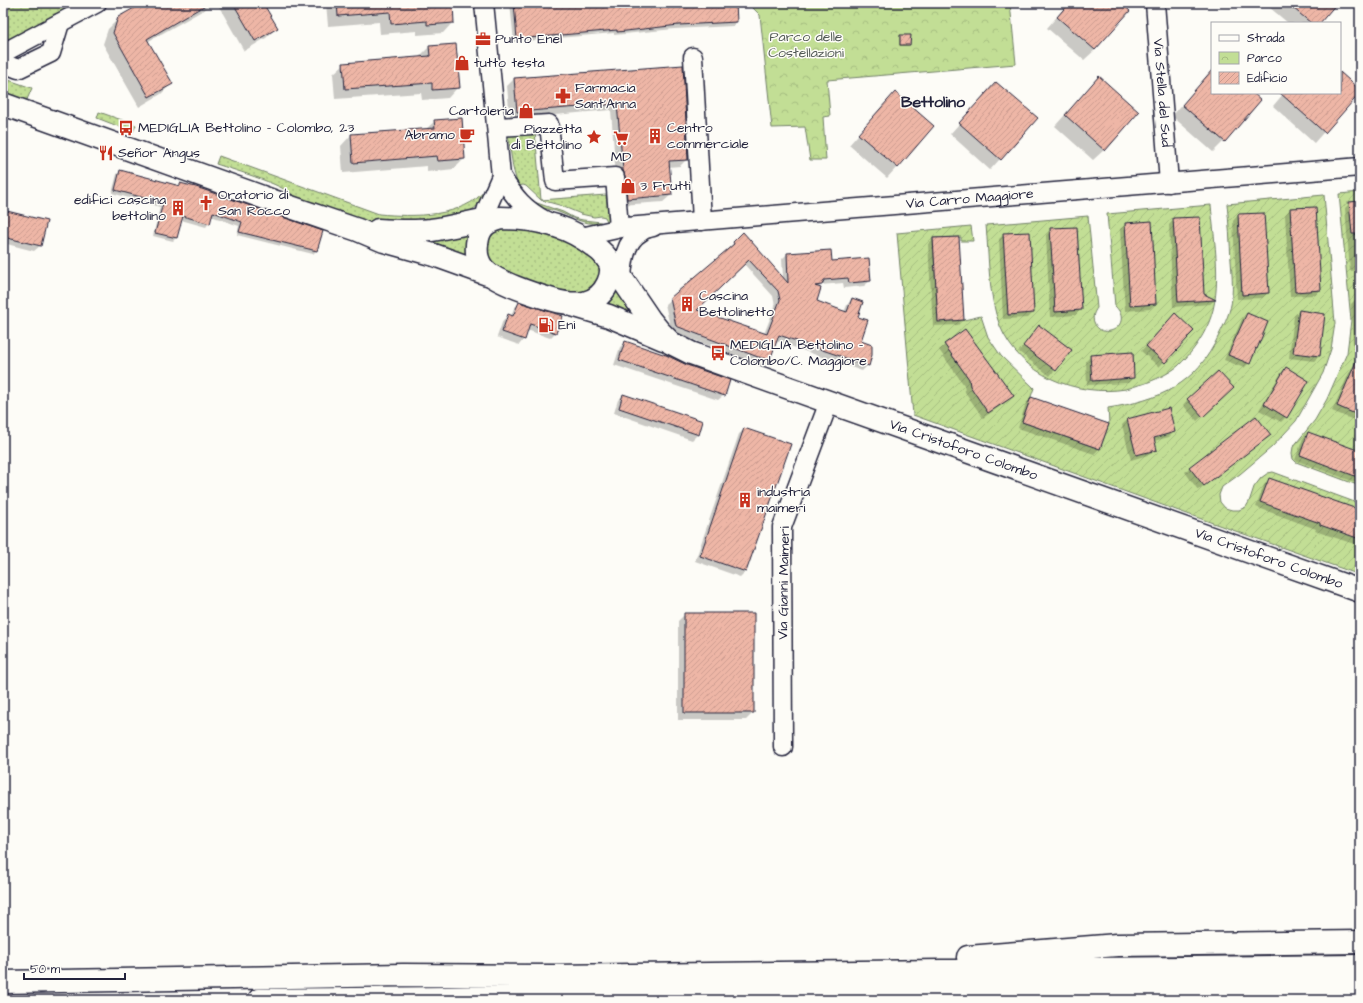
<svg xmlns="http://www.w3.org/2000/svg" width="1363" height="1003" font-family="'Architects Daughter',sans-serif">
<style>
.grass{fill:url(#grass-dots);stroke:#728068}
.park{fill:url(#park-crowns);stroke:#728068}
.garden{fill:url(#garden-furrows);stroke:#728068}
.shadow{fill:#0003;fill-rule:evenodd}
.building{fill:url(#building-hatch);stroke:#22223b;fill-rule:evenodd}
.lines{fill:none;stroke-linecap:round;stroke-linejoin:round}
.minor-casing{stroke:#22223b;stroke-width:21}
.major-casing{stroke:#22223b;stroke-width:25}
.highway-casing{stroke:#22223b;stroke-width:25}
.minor{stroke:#fdfcf7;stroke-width:18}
.major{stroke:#fdfcf7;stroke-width:22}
.highway{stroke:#fdfcf7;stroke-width:22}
.labels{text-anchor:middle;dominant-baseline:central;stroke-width:3;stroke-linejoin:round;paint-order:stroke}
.park-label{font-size:14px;fill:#525a56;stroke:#fdfcf7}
.poi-label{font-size:14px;fill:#22223b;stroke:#fdfcf7;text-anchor:start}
.street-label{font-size:14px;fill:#22223b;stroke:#fdfcf7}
.quarter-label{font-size:16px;font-weight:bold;fill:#22223b;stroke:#fdfcf7}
</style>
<defs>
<pattern id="grass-dots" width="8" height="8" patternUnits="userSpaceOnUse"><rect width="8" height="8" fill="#c2de95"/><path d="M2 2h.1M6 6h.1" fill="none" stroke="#a6be81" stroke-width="1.8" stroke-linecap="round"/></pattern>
<pattern id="park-crowns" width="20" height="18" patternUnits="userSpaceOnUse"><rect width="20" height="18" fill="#c2de95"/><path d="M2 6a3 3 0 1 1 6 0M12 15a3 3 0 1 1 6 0" fill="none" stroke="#a6be81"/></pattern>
<pattern id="garden-furrows" width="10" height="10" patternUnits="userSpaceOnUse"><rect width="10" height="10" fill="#c2de95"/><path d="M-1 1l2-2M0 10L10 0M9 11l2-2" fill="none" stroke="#a6be81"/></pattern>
<pattern id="building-hatch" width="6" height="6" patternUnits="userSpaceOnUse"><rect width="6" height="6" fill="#eeb6a6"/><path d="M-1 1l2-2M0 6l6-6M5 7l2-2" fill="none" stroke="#cc9c90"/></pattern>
</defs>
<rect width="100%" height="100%" fill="#fdfcf7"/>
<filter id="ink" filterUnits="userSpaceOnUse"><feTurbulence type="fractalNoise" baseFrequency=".025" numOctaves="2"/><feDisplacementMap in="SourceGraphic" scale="8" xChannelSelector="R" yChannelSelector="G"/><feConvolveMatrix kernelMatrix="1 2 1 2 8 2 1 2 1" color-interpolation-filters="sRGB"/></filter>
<g filter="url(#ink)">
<path class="grass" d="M3 3H74L75 5 3 45Z
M3 78 32 88 26 102 3 97Z
M99 112 136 125 133 132 97 118Z
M535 132 541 200 606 195 609 221H607L605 217 601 216 594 217 581 214 559 205 541 200 526 186 523 185 518 186 513 168 508 134Z
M219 156 379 214C412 217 464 218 486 189 485 196 483 200 478 205 460 223 417 223 393 223 386 223 379 223 372 222 346 219 322 209 299 201 291 186 234 170 216 164Z
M522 191 528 198 534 202 563 212 574 218 583 220 601 222V223C582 225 573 217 556 211 549 209 539 208 532 203 528 200 525 195 521 192Z
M497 226 559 233 599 263 600 277 593 288 579 294 545 289 497 269 487 260V236Z
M471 229 468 258 411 241Z
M615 283 643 319 601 305Z"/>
<path class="park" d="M748 3H1010L1016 64 827 80 830 116 823 117 826 160H810L805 127 772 128 760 15Z"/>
<path class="garden" d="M1360 192V486L1296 462 1293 459 1292 453 1293 447 1315 420 1327 399 1347 353 1351 320 1339 194Z
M1324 195 1335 323 1331 349 1323 373 1296 421 1272 447 1240 474 1222 487 1219 495 1220 502 1225 508 1232 510H1239L1246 507 1249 502 1254 487 1261 478 1268 473 1273 472 1360 504V575L1176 510 913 415 897 233 971 226 973 241H961V237L933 238 938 321 964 320 981 316 988 337 1001 356 1034 388 1022 422 1100 449 1109 424 1108 408C1160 400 1196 385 1219 335 1225 323 1231 311 1232 298 1233 286 1232 273 1231 261 1230 242 1229 223 1227 204Z
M1211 205C1214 240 1223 289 1209 322 1202 339 1191 354 1178 366 1168 374 1155 380 1143 384 1137 385 1131 388 1126 389 1076 397 1020 375 1000 326 988 296 989 257 986 225L1088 216 1097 308C1094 312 1092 317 1094 322 1102 343 1135 325 1115 306L1107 214Z"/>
<path class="shadow" d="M145 3H216L147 42 171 84 161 94 139 107 103 44 108 29 119 18Z
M217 3H262L276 28 266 38 244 51Z
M326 3H452L453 22 443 33 417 35V31L380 34 379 22 328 26Z
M510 3H735L736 22 733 26 674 29 614 35V33L514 42Z
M1069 3H1120L1095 50 1084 60 1047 28Z
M1272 3H1336L1319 23H1288L1269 7Z
M901 36 909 45 908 46H899V37Z
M429 47 458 87 448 98 422 100 421 93 335 99 333 74 344 64 418 58Z
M682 66 687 159 680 166 668 167 671 195 663 202 621 205 616 178 611 110 510 119 507 86 514 79Z
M1212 71V93H1252L1224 141 1213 152 1172 116Z
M1340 74 1360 91 1314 143 1273 106 1284 93H1340Z
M1089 88 1104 150 1093 160 1055 126Z
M895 93 897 167 887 178 849 145Z
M986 94 1000 159 990 170 950 134Z
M435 121 464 159 454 169 427 172V166L343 173 341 146 351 135 426 129Z
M121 171 178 186 181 184 316 251 313 254 237 235 239 226 211 216 209 223 206 227 181 220 176 238 173 241 153 236 160 207 112 193 117 174Z
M1360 202V270L1350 271 1345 208 1350 203Z
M1290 209 1320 290 1315 295 1290 296 1285 215Z
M3 211 40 246 34 251 3 243Z
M1238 215 1268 293 1262 298 1237 299 1233 221Z
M1174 219 1203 295 1215 300 1210 304 1173 307 1169 225Z
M1126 224 1155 304 1150 309 1125 311 1120 229Z
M1051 229 1080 310 1075 315 1050 317 1046 235Z
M1004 234 1033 313 1028 318 1003 319 999 239Z
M738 238 783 278 782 259 787 254 831 262 870 281 864 286 844 288 843 283 821 285 818 288 816 302 844 312 847 305 852 299 857 317 860 341 868 365 862 371 776 341 769 360 764 365 752 362 671 331 665 304 729 249V248ZM744 264 773 296 775 306 764 334 695 311Z
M933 239 963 320 958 325 933 326 928 244Z
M1356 299H1360V345L1353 346 1351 304Z
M519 303 555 333 550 338 527 330 524 339 519 345 497 337 503 320 509 315 511 316 514 308Z
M1299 311 1319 356 1314 361 1289 358 1294 316Z
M1247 314 1256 348 1249 363 1244 368 1224 360 1242 319Z
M1170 320 1193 331 1159 367 1141 351Z
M965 330 1013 396 1008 401 983 418 965 392 964 385 939 350Z
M1034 332 1070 350 1050 376 1019 352Z
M626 342 724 395 718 400 614 365 620 347Z
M1091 356 1133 378 1128 383 1087 385 1086 361Z
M1286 368V417L1281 422 1259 410 1281 373Z
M1354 368 1360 371V417L1356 421 1332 411 1349 373Z
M1228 393 1197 421 1183 405 1188 399Z
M624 395 698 434 692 440 614 413 618 400Z
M1032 398 1108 425 1099 449 1094 454 1018 428 1026 403Z
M1169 410 1174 432 1169 437 1154 441 1156 449 1151 454 1131 460 1122 425 1127 420Z
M745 429V572L740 577 695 561 739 434Z
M1308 433 1360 452V484L1295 460 1303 438Z
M1264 440 1198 490 1185 472 1190 467Z
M1269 479 1360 511V546L1315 531 1316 529 1256 507 1264 485Z
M685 614 753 713 746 720H678V621Z"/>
<path class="building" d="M143 3H209L147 39 173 84 149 97 113 33 118 17Z
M233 3H263L278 28 255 41Z
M337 3H453L454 23 427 25V21L391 24 390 12 338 16Z
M514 3H736L737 22 679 25 617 32V30L517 39Z
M1069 3H1121L1130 11 1095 50 1057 17Z
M1287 3H1337L1320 23H1311Z
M900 35H911L910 45H900Z
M456 44 460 88 432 90V83L345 89 343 63 430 56 429 46Z
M683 65 688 160 669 161 672 195 627 199 625 176 623 170 617 104 517 112 514 78Z
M1212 70V93H1253L1261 100 1225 142 1182 105Z
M1340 72 1360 90V93L1325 133 1280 93H1340Z
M1099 76 1139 112 1105 151 1065 115Z
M996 82 1038 118 1001 160 959 123Z
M895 92 934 126 898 168 858 134Z
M462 118 465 159 438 161 437 156 353 163 351 134 435 128 434 120Z
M120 170 180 186V183L196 187 323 231 317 251 239 232 242 222 213 212 210 224 183 216 177 238 155 233 163 203 115 190Z
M1360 201V234H1352L1349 202Z
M1316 207 1321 290 1295 292 1290 208Z
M3 210 47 221 41 246 3 237Z
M1264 213 1269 293 1242 295 1238 214Z
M1200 217 1204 294 1216 300 1178 302 1173 218Z
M1152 221 1156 304 1130 306 1125 223Z
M1077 227 1082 310 1055 312 1050 228Z
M743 232 788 283 787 253 831 250 832 261 869 258 871 281 849 283 848 278 824 280 822 285 815 286 821 288 817 301 841 310 847 312 852 298 863 302 858 317 868 320 861 341 872 345V355L869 366 779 335 770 360 758 357 676 326 670 298 734 244 733 242ZM749 260 778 291 780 300 767 334 697 310Z
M1030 232 1034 313 1008 315 1003 233Z
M959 237 964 320 938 322 933 238Z
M519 302 563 316 556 333 530 324 525 340 502 332 508 314 513 316Z
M1299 310 1325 314 1320 356 1293 353Z
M1175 313 1194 331 1188 337H1187L1188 338 1165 363 1146 346Z
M1247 313 1268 322 1257 349 1255 348 1256 349 1250 364 1228 355Z
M1039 325 1072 350 1056 371 1023 346Z
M965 329 1014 396 988 413 970 386 969 379 944 344Z
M625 341 666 355 687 365 730 380 725 396 619 360Z
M1133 352 1134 378 1092 381 1090 355Z
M1360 352V416L1337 406Z
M1286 367 1309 381 1287 418 1264 404Z
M1218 371 1234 388 1203 417 1187 399Z
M623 394 703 421 699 435 619 408Z
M1031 397 1109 424 1100 449 1022 422Z
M1169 408 1175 432 1154 438 1157 450 1136 455 1127 419Z
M1256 416 1271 435 1204 486 1189 467Z
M744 428 791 444 746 572 700 556Z
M1308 432 1360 451V478L1300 455Z
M1269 478 1360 510V539L1320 525V523L1260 502Z
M684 613H754V713H684Z"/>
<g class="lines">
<g class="minor-casing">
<g id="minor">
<path id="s1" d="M1155 3 1169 183"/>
<path d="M3 53 97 3"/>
<path d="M693 57 702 221"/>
<path d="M3 63 18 69 51 53 60 23"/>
<path d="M497 127 549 124 555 181 615 177 619 228"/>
<path d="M501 176C515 198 524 209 546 221"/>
<path d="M480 231 487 208 501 176 484 3"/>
<path id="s2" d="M581 237 626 227 1360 167"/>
<path d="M622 278C623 262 625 241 641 232 644 229 649 228 653 227"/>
<path d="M783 747 782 527 829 402"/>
</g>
</g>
<g class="major-casing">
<g id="major">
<path d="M3 104 279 203 358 230 384 241 434 255 487 274"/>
<path d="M501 218C535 218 568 225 595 247 601 251 606 256 609 262 613 269 611 276 608 283 597 307 575 306 553 300 536 295 491 281 482 267 476 259 476 247 478 238 481 225 489 221 501 218Z"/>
<path d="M378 230C395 231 413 232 431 230 453 227 474 221 496 218"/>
<path id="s3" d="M605 256 616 270 650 320 659 331 671 343 691 353 1360 591"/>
<path d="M572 305 609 316 663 339"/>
</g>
</g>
<g class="highway-casing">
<path id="highway" d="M968 957 1117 945 1360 942
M3 982 403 975 554 976 1091 969 1360 966
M259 1000C366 998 473 998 580 997 840 994 1100 991 1360 986"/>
</g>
<use href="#minor" class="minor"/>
<use href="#major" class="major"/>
<use href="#highway" class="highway"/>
</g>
</g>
<defs>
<g id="office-bare" transform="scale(1.2)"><path d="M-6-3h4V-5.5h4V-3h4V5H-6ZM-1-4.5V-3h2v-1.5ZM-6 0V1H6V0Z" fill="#c8321e" stroke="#fdfcf7" stroke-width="2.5" paint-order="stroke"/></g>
<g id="shop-bare" transform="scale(1.2)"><path d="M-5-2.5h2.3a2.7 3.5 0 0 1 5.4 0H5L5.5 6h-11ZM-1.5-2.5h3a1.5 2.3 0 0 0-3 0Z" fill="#c8321e" stroke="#fdfcf7" stroke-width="2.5" paint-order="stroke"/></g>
<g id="pharmacy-bare" transform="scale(1.2)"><path d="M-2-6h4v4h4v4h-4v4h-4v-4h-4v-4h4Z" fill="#c8321e" stroke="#fdfcf7" stroke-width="2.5" paint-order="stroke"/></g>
<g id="bus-bare" transform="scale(1.2)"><path d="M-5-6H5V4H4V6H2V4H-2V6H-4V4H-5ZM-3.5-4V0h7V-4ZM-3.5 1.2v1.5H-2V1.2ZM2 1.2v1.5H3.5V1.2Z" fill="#c8321e" stroke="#fdfcf7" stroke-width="2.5" paint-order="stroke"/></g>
<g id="cafe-bare" transform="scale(1.2)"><path d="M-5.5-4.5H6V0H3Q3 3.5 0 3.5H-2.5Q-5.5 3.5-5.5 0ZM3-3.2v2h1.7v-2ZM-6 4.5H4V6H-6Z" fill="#c8321e" stroke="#fdfcf7" stroke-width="2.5" paint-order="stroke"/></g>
<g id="building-bare" transform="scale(1.2)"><path d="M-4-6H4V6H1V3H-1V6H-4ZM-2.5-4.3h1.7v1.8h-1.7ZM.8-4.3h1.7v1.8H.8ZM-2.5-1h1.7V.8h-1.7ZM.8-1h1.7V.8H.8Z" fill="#c8321e" stroke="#fdfcf7" stroke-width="2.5" paint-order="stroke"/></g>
<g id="sight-bare" transform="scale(1.2)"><path d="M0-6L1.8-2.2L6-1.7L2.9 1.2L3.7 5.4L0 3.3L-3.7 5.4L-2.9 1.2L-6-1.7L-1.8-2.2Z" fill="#c8321e" stroke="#fdfcf7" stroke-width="2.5" paint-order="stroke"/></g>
<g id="supermarket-bare" transform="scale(1.2)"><path d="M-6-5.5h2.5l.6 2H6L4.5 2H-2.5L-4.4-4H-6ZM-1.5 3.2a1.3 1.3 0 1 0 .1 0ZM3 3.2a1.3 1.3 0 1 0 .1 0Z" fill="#c8321e" stroke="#fdfcf7" stroke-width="2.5" paint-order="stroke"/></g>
<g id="restaurant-bare" transform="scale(1.2)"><path d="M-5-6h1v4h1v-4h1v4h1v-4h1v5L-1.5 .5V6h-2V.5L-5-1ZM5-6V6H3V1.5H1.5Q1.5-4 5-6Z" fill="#c8321e" stroke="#fdfcf7" stroke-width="2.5" paint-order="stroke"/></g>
<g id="church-bare" transform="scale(1.2)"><path d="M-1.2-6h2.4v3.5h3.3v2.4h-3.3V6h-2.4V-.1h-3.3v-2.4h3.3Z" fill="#c8321e" stroke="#fdfcf7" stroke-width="2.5" paint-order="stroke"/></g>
<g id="fuel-bare" transform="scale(1.2)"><path d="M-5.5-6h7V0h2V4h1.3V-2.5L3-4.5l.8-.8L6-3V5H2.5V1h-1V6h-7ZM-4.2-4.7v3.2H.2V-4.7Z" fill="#c8321e" stroke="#fdfcf7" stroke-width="2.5" paint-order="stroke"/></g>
</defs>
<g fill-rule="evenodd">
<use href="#office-bare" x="483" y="39"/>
<use href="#shop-bare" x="462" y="63"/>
<use href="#pharmacy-bare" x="563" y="96"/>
<use href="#shop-bare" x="526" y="111"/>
<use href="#bus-bare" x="126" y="128"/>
<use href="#cafe-bare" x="467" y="135"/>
<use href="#building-bare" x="655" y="136"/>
<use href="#sight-bare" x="594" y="137"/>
<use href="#supermarket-bare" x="621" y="138"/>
<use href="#restaurant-bare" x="106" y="153"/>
<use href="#shop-bare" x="628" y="186"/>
<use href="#church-bare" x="206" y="203"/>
<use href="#building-bare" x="178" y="208"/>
<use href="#building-bare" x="687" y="304"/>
<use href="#fuel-bare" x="546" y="325"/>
<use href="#bus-bare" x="718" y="353"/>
<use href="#building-bare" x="745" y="500"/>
</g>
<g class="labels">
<g class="park-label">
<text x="806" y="37">Parco delle<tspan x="806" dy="16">Costellazioni</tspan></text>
</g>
<g class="poi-label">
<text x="495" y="39">Punto Enel</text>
<text x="474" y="63">tutto testa</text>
<text x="575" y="88">Farmacia<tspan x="575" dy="16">Sant'Anna</tspan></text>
<text x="514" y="111" text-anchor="end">Cartoleria</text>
<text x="138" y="128">MEDIGLIA Bettolino - Colombo, 23</text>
<text x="667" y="128">Centro<tspan x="667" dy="16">commerciale</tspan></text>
<text x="582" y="129" text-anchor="end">Piazzetta<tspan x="582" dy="16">di Bettolino</tspan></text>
<text x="455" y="135" text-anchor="end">Abramo</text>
<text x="118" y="153">Señor Angus</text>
<text x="621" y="157" text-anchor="middle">MD</text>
<text x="640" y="186">3 Frutti</text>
<text x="218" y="195">Oratorio di<tspan x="218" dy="16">San Rocco</tspan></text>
<text x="166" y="200" text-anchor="end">edifici cascina<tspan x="166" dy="16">bettolino</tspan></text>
<text x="699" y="296">Cascina<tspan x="699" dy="16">Bettolinetto</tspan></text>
<text x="558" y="325">Eni</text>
<text x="730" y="345">MEDIGLIA Bettolino -<tspan x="730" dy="16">Colombo/C. Maggiore</tspan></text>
<text x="757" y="492">industria<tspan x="757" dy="16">maimeri</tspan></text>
</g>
<g class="street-label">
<text stroke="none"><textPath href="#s1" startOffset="90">Via Stella del Sud</textPath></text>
<text stroke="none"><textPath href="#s2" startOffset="391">Via Carro Maggiore</textPath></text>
<text stroke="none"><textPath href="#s3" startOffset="421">Via Cristoforo Colombo</textPath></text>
<text stroke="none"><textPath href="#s3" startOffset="745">Via Cristoforo Colombo</textPath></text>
<text transform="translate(784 583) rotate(-89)">Via Gianni Maimeri</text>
</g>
<g class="quarter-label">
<text x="933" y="102">Bettolino</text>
</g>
</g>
<rect width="1363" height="1003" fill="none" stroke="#fdfcf7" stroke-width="16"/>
<rect x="8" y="8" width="1347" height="987" fill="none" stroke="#22223b" stroke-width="1.5" filter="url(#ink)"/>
<rect x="1211" y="22" width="130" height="72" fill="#fdfcf7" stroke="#a5a5ac"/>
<rect x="1219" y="35" width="20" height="6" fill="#fdfcf7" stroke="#a5a5ac"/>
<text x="1247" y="42" font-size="12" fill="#22223b">Strada</text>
<rect x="1219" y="52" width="20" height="12" fill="url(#park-crowns)" stroke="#a5a5ac"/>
<text x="1247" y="62" font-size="12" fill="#22223b">Parco</text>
<rect x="1219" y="72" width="20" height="12" fill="url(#building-hatch)" stroke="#a5a5ac"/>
<text x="1247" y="82" font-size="12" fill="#22223b">Edificio</text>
<path d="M24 973v6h101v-6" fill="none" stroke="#22223b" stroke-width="2"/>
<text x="30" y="973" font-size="12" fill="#22223b" stroke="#fdfcf7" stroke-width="3" paint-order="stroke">50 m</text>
</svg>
